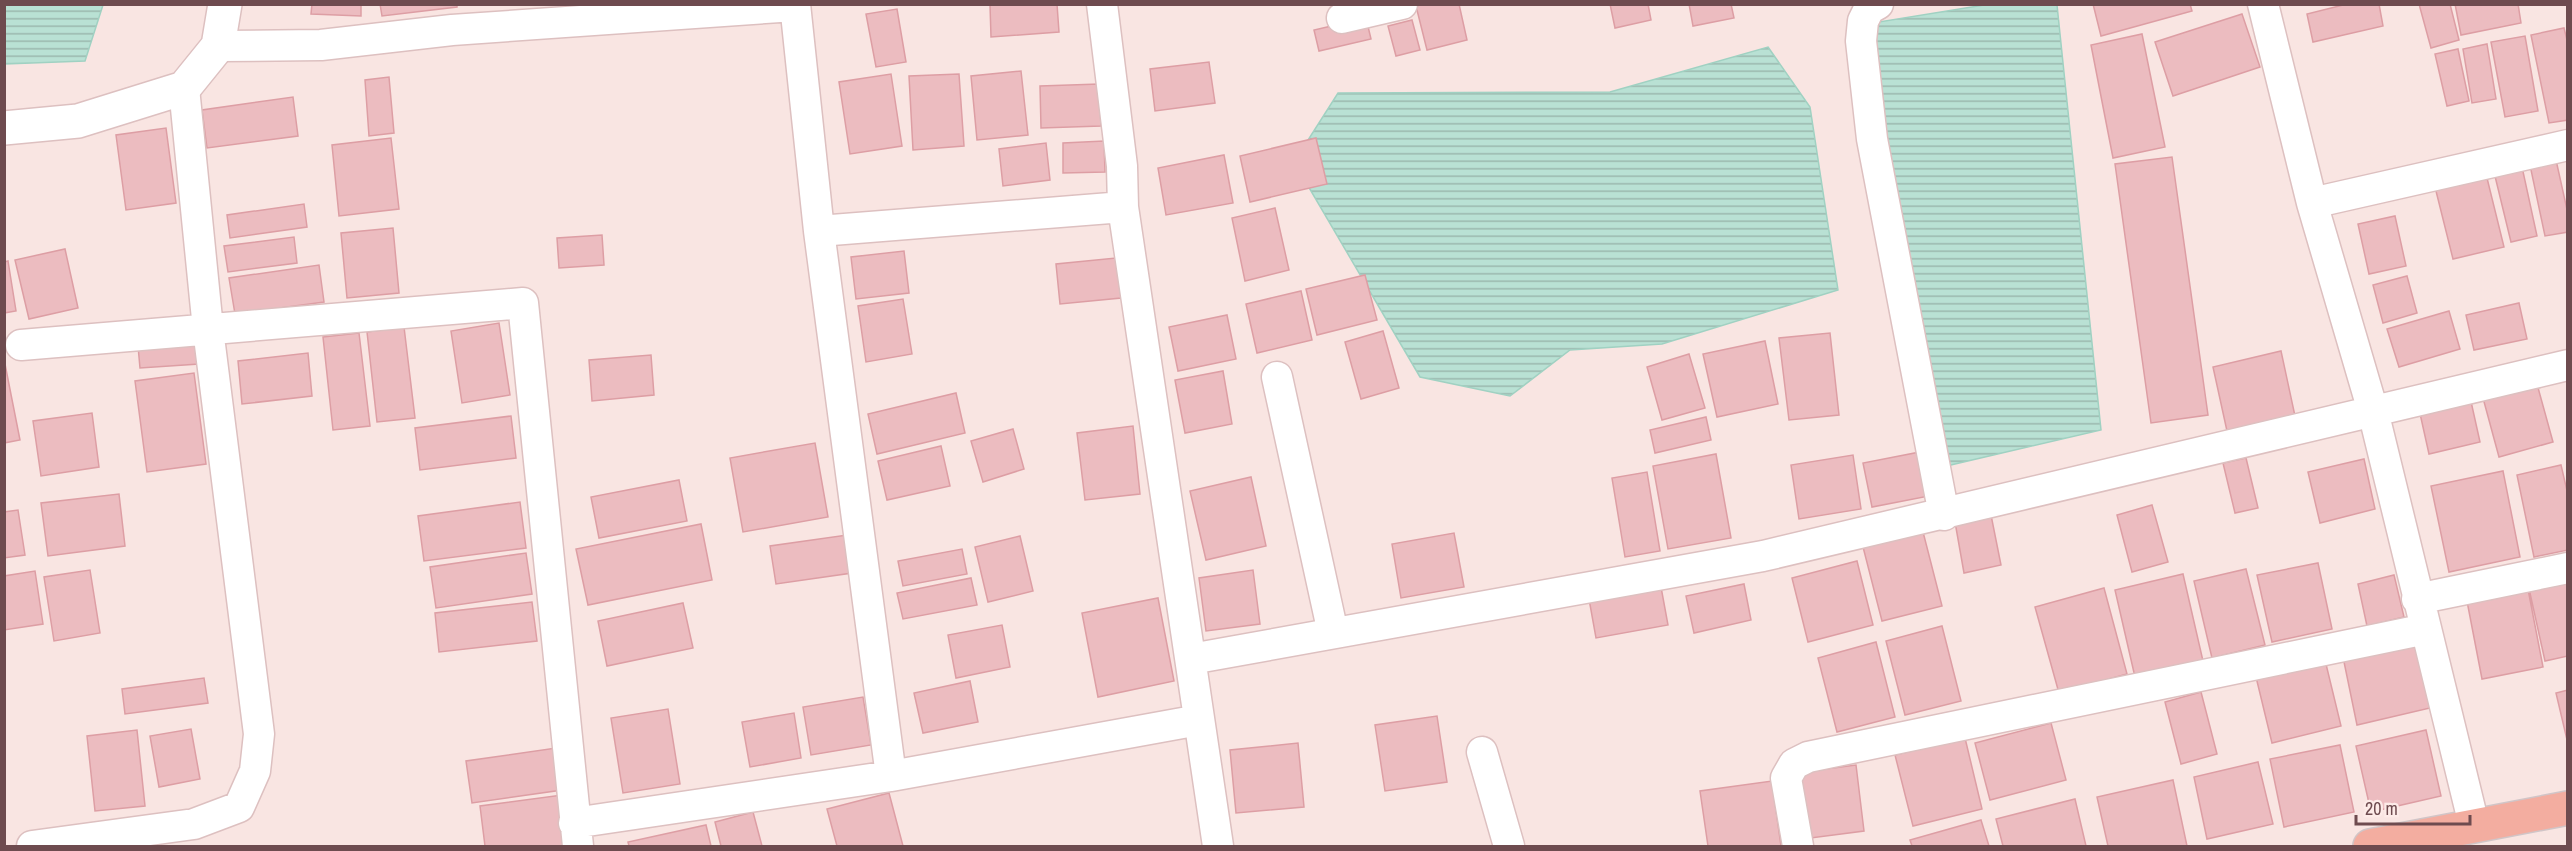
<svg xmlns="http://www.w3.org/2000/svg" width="2572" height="851" font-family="'Archivo Narrow',sans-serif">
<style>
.water{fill:url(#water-rules);stroke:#a0d1c2;stroke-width:1.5}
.building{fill:#ecbcc0;stroke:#dd9ea4;stroke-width:1.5}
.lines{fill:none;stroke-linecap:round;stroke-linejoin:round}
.minor-casing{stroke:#ddc0c0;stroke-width:33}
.tertiary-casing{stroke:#ddc0c0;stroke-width:36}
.primary-casing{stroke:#d1c5c7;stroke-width:36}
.minor{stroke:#fff;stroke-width:30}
.tertiary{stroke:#fff;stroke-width:33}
.primary{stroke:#f3ada0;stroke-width:33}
</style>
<defs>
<pattern id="water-rules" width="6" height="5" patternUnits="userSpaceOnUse" patternTransform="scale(1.5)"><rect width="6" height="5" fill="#b9e1d4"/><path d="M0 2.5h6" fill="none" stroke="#9bb8ae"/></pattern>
</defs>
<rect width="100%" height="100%" fill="#f9e5e2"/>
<path class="water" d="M4 5 5 4 103 5 85 61 5 64Z
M1984 5H2057L2101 430 1942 467 1860 25Z
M1768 47 1810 107 1838 290 1662 344 1570 350 1510 396 1420 377 1294 162 1338 93 1610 92Z"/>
<path class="building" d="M312 4H361V16L311 14Z
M380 4H457V7L382 16Z
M1057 4 1059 32 991 37 990 5Z
M1424 4H1459L1467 40 1427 50 1416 6Z
M1610 4H1648L1651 20 1615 28Z
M1689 4H1731L1734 18 1693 26Z
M2093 4H2190L2192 11 2101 36Z
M2347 4H2379L2383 26 2313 42 2307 14Z
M2419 4H2450L2459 40 2431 48Z
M2455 4H2518L2521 23 2461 35Z
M897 9 906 62 876 67 866 14Z
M2242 14 2260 67 2173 96 2155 42Z
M1366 18 1371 39 1319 51 1314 30Z
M1412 20 1420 50 1396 56 1388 26Z
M2564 28 2568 44V120L2549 123 2531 35Z
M2142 34 2165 147 2113 158 2091 45Z
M2525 36 2538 111 2505 117 2491 42Z
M2487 44 2496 99 2472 103 2463 49Z
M2458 49 2469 101 2447 106 2435 54Z
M1209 62 1215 103 1155 111 1150 69Z
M1021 71 1028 135 977 140 971 76Z
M891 74 902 146 850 154 839 82Z
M959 74 964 146 913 150 909 76Z
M389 77 394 133 369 136 365 80Z
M1099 84 1101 126 1041 128 1040 86Z
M293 97 298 136 207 148 202 110Z
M166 128 176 203 126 210 116 135Z
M391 138 399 209 339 216 332 145Z
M1316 138 1327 184 1250 202 1240 156Z
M1104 141 1105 172 1063 173V143Z
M1046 143 1050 180 1003 186 999 149Z
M1224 155 1233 203 1166 215 1158 168Z
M2172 157 2208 415 2151 423 2115 164Z
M2556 160 2568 214V232L2545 236 2530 165Z
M2522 167 2537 236 2511 242 2494 172Z
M2486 174 2504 247 2453 259 2435 187Z
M304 204 307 227 230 238 227 215Z
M1275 208 1289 270 1245 281 1232 218Z
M2395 216 2406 266 2369 274 2358 224Z
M393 228 399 293 347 298 341 233Z
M602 235 604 265 559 268 557 238Z
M294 237 297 263 228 272 224 246Z
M65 249 78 308 29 319 15 260Z
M904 251 909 293 856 299 851 257Z
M1116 258 1121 298 1060 304 1056 264Z
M8 261 16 311 4 313V262Z
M319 265 324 302 235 314 229 278Z
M1365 275 1377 320 1317 335 1306 289Z
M2407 276 2417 313 2383 323 2373 285Z
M1301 291 1312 340 1257 353 1246 304Z
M903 299 912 354 866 362 858 306Z
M2519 303 2527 339 2474 350 2466 315Z
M2449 311 2460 349 2399 367 2387 329Z
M1227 315 1236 359 1178 371 1169 327Z
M499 323 510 395 462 403 451 331Z
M404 327 415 418 377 422 367 332Z
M1383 331 1399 388 1361 399 1345 342Z
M359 333 370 426 333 430 323 337Z
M1830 333 1839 415 1789 420 1779 338Z
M197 341 199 364 140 368 138 346Z
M1765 341 1778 404 1717 417 1703 354Z
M2281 351 2295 416 2227 431 2213 367Z
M308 353 312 396 242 404 238 361Z
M1689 354 1705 408 1662 420 1647 367Z
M651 355 654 395 592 401 589 360Z
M4 359 20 440 4 443Z
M1223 371 1232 424 1185 433 1175 380Z
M194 373 206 464 147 472 135 381Z
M2537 384 2553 442 2499 457 2483 398Z
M956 393 965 433 877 454 868 414Z
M2470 397 2480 442 2429 454 2419 409Z
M92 413 99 467 41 476 33 421Z
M511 416 516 458 420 470 415 428Z
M1706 417 1711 440 1655 453 1650 430Z
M1133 426 1140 494 1085 500 1077 433Z
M1013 429 1024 469 983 482 971 441Z
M815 443 828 517 743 532 730 458Z
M941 446 950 486 887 500 878 461Z
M1920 452 1929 496 1872 507 1863 463Z
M1716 454 1731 538 1668 549 1653 466Z
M1853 455 1861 509 1799 519 1791 465Z
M2246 458 2258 508 2235 513 2223 463Z
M2364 459 2375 509 2320 523 2308 472Z
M2561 465 2568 495V550L2534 557 2517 475Z
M2503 471 2520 557 2449 572 2431 486Z
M1647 472 1660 551 1625 557 1612 478Z
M1251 477 1266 546 1206 560 1190 491Z
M679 480 687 521 599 538 591 497Z
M119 494 125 546 48 556 41 503Z
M520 502 526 548 424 561 418 516Z
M2152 505 2168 562 2132 572 2117 515Z
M18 510 25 555 4 558V512Z
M1991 515 2001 565 1964 573 1955 522Z
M701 524 712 580 588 605 576 549Z
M1922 528 1942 606 1882 621 1862 543Z
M1454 533 1464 587 1401 598 1392 544Z
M847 535 852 573 776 584 770 546Z
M1020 536 1033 591 988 602 975 547Z
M962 549 967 574 903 586 898 561Z
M526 553 532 594 436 608 430 567Z
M1857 561 1873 625 1808 642 1792 578Z
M2318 563 2332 629 2272 642 2257 575Z
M2246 569 2265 645 2212 658 2194 581Z
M90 570 100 633 54 641 44 577Z
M1253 570 1260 624 1206 631 1199 578Z
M35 571 43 624 4 630V576Z
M2183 574 2203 661 2135 677 2115 590Z
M2394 575 2404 617 2367 626 2358 584Z
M2568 575V656L2545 661 2528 584Z
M971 578 977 605 903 619 897 593Z
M1744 584 1751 620 1694 633 1686 596Z
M2527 584 2543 667 2482 679 2466 596Z
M1661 587 1668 625 1596 638 1589 599Z
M2104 588 2127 674 2059 693 2035 607Z
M1158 598 1174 681 1098 697 1082 613Z
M532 602 537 641 439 652 435 613Z
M683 603 693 648 607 666 598 621Z
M1002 625 1010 667 956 678 948 635Z
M1942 626 1961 701 1905 715 1886 641Z
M2416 641 2430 708 2357 725 2343 657Z
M1876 642 1895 717 1837 732 1818 658Z
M2325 660 2341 726 2272 743 2256 677Z
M204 678 208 703 125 714 122 689Z
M970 681 978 722 923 733 914 693Z
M2568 690V744L2556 693Z
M2201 692 2217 754 2181 764 2165 702Z
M863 697 871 745 811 755 803 707Z
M668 709 680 784 623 793 611 718Z
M794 713 801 758 750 767 742 722Z
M1437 716 1447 782 1385 791 1375 725Z
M2051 723 2066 780 1990 800 1975 743Z
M191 729 200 779 159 787 150 736Z
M137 730 145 806 95 811 87 736Z
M2426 730 2441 796 2371 812 2356 746Z
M1965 738 1982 809 1913 826 1895 755Z
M1298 743 1304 807 1236 813 1230 750Z
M2340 745 2354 812 2284 827 2270 759Z
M556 748 562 790 472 803 466 761Z
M2258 762 2273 824 2207 839 2194 777Z
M1856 765 1864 831 1803 839 1795 773Z
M2173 780 2187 846H2108L2097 797Z
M1772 781 1781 846H1708L1700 791Z
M889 793 903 846H837L827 809Z
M562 795 568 846H485L480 806Z
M2075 799 2086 846H2003L1996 819Z
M753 812 762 846H721L715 822Z
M1981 820 1989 846H1912L1910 840Z
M706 825 711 846H629L628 842Z"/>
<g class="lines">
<g class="minor-casing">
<path id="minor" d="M1102 4 1122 166 1123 207 1218 846
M1878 4 1869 9 1863 21 1861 41 1872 139 1944 515
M2263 4 2312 203 2373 411 2474 825
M1342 18 1402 4
M218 46 321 45 452 30 795 6
M2312 203 2568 145
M819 231 1123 207
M21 345 523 303 578 846
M1277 377 1333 633
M2417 599 2568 568
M1191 659 1763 556 2568 365
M1482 752 1509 846
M891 776 1199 720
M574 823 891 776 819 231 795 4
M32 846 194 824 239 807 255 771 259 734 208 329 184 88
M1798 846 1786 778 1794 764 1808 757 2426 629"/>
</g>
<g class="tertiary-casing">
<path id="tertiary" d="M4 128 78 121 184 88 218 46 225 4"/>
</g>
<g class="primary-casing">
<path id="primary" d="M2370 846 2568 808"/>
</g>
<use href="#minor" class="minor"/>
<use href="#tertiary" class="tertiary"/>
<use href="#primary" class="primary"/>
</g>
<rect width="2572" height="851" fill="none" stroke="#6e4b4f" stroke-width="12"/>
<path d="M2356 815v9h114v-9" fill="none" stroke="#6e4b4f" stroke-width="3"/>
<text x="2365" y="815" font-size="18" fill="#6e4b4f" stroke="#fdebe8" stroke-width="4.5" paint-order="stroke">20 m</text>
</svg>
